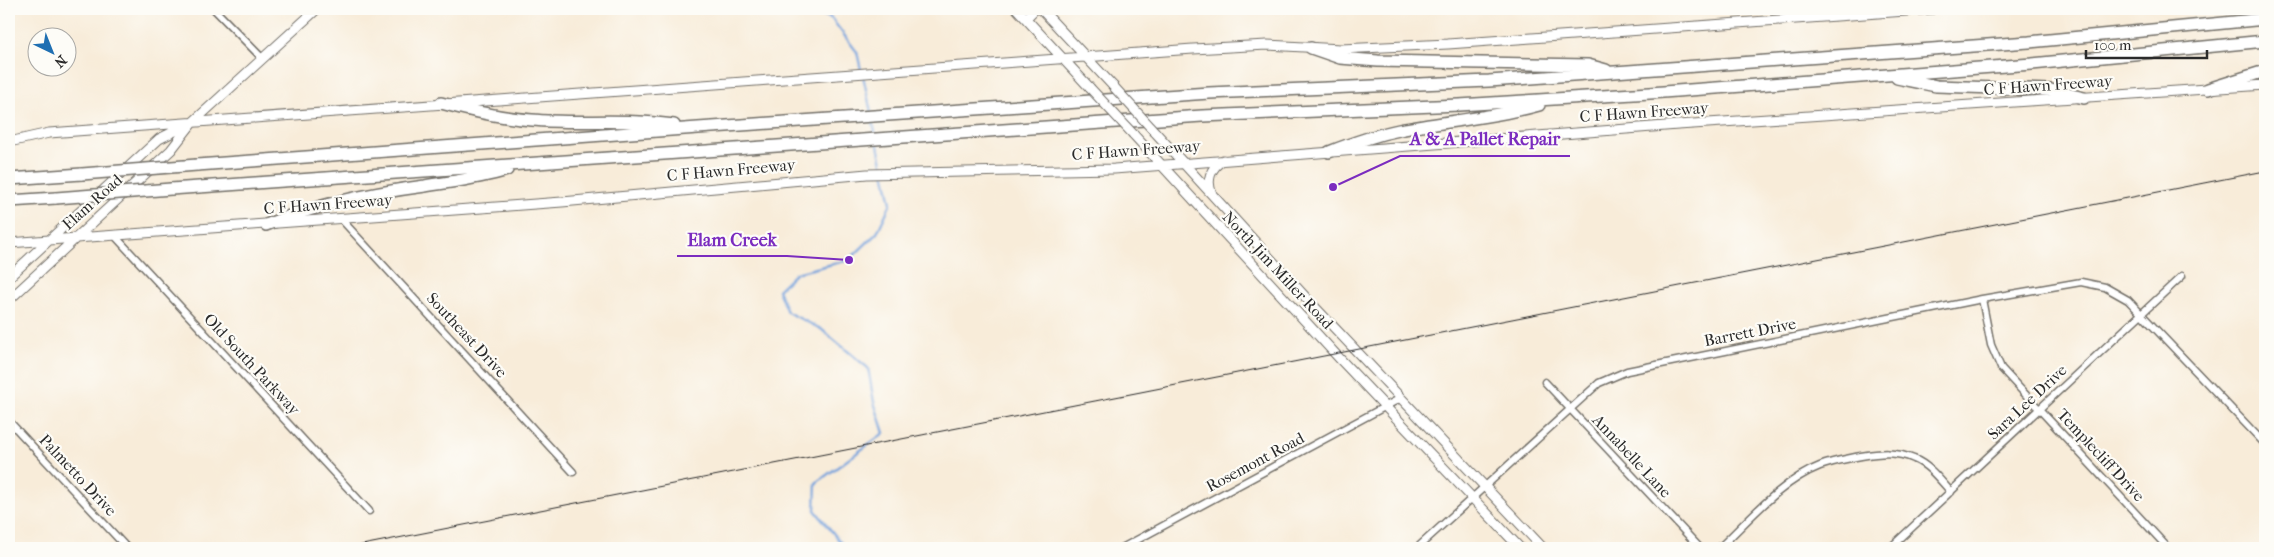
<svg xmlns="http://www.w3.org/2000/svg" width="2274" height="557" font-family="'IM FELL French Canon',serif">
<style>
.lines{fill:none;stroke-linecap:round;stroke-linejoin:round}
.stream{stroke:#74a2dc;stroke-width:2.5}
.minor-casing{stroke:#736f68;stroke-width:9}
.secondary-casing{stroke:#736f68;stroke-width:11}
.motorway-casing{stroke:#736f68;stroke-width:14}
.minor{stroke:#fff;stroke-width:6}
.secondary{stroke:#fff;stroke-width:9}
.motorway{stroke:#fff;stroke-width:11}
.tram{stroke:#2b2b2b;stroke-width:1}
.secondary-bridge-casing{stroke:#736f68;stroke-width:11;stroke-linecap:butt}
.motorway-bridge-casing{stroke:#736f68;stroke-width:14;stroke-linecap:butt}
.secondary-bridge{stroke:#fff;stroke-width:9}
.motorway-bridge{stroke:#fff;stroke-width:11}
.labels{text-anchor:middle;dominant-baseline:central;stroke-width:4.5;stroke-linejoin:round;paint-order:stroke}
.street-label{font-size:16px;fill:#2b2b2b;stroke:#fdfcf7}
.leader{fill:none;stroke:#7b2cbf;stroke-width:2}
.callout-dot{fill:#7b2cbf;stroke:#fdfcf7;stroke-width:2}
.callout-label{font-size:18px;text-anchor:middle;font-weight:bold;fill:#7b2cbf;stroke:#fdfcf7;stroke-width:4.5;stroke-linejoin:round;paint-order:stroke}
</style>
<rect width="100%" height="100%" fill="#fdfcf7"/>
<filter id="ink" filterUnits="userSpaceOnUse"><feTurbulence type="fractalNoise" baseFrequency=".02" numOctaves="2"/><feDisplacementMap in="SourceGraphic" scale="10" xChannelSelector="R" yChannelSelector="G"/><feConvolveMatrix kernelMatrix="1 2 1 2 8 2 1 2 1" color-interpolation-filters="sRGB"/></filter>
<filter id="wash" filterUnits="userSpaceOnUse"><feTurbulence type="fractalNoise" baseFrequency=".0096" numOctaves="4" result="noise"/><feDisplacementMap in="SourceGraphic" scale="20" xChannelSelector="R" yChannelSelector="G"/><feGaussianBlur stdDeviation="1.12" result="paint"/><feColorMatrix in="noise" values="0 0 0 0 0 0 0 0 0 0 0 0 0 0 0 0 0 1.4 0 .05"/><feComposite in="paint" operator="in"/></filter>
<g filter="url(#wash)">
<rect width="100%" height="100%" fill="#f8ecd9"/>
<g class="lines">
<path class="stream" d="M806 9 831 18 857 52 861 70
M863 76 871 112
M872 119 876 136
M845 548 815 510 816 483 884 433 874 402 868 368 821 329 787 312 778 290 796 273 849 260 877 233 891 203 877 141"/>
</g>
</g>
<g filter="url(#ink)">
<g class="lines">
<g class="minor-casing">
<path id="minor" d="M214 9 262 58
M341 219 573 472
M115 236 369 511
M1982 299 1991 345 2001 368 2168 548
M1545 382 1700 548
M9 421 127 548
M1122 548 1401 398
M1417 548 1599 383 1627 371 1982 299 2081 282 2105 287 2128 300 2265 444
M1719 548C1749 520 1781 481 1820 466 1833 461 1847 459 1861 456 1880 453 1896 451 1914 459 1929 465 1940 480 1951 492
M1890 548 2182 276"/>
</g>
<g class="secondary-casing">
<path id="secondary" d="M1017 9 1090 88
M1041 9 1113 86
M1026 18 1035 9
M1155 132 1309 301 1543 548
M1133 134 1340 359 1520 548
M9 142 49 133 1193 49 1267 45 1341 49 1448 44 1933 9
M1212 194C1206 181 1210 168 1223 160
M9 243 562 202 867 174 1114 169 1678 125 2265 85
M9 277 159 139 187 125
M9 300 171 150 192 123 317 9"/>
</g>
<g class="motorway-casing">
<path id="motorway" d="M1311 48 1340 58 1378 61 1588 65 1606 70
M1897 78 1936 86 2051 90 2084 98
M2208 89 2265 71
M441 103C471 111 501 118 532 120 579 124 627 118 674 125
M1329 152C1352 143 1375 135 1399 130 1446 121 1493 118 1539 105
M197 165 698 128 1209 93 1489 81 2029 42 2265 19
M9 179 82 174
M171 189 1202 116 1459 105 1650 93 2032 64 2265 41
M9 201 56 198
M266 225C317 204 371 193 425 186 455 181 478 179 507 170"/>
</g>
<use href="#minor" class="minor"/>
<use href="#secondary" class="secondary"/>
<use href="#motorway" class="motorway"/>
<path class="tram" d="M347 548 2265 171"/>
<g class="secondary-bridge-casing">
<path id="secondary-bridge" d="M1113 86 1155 132
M1090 88 1133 134"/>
</g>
<g class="motorway-bridge-casing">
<path id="motorway-bridge" d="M82 174 197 165
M56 198 171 189"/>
</g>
<use href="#secondary-bridge" class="secondary-bridge"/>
<use href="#motorway-bridge" class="motorway-bridge"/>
</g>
</g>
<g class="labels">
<g class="street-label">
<text transform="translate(2048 85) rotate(-4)">C F Hawn Freeway</text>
<text transform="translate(1644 112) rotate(-4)">C F Hawn Freeway</text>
<text transform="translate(1136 150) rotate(-4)">C F Hawn Freeway</text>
<text transform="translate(731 170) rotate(-5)">C F Hawn Freeway</text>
<text transform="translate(92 202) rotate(-42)">Elam Road</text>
<text transform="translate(328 204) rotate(-4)">C F Hawn Freeway</text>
<text transform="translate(1278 270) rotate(47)">North Jim Miller Road</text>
<text transform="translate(1750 332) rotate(-11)">Barrett Drive</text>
<text transform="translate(467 335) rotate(47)">Southeast Drive</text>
<text transform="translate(252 364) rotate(47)">Old South Parkway</text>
<text transform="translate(2027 402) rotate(-43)">Sara Lee Drive</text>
<text transform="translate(2101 455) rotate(47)">Templecliff Drive</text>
<text transform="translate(1632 456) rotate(47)">Annabelle Lane</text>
<text transform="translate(1255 462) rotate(-28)">Rosemont Road</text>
<text transform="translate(78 475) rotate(47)">Palmetto Drive</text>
</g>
</g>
<path class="leader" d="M1333 187L1400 156H1570M849 260L787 256H677"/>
<g class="callout-dot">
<circle cx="1333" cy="187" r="5"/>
<circle cx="849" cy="260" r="5"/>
</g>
<g class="callout-label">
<text x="1485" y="145">A &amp; A Pallet Repair</text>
<text x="732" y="246">Elam Creek</text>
</g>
<rect width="2274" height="557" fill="none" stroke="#fdfcf7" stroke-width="30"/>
<g transform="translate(52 52) rotate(137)"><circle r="24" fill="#fdfcf7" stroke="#a9a8a5"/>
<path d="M0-4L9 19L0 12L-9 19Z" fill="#1f6fb2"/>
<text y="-8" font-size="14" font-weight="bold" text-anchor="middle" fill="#2b2b2b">N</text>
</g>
<path d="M2086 50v8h121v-8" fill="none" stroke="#2b2b2b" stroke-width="2.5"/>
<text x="2094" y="50" font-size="15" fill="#2b2b2b" stroke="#fdfcf7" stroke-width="4" paint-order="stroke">100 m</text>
</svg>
